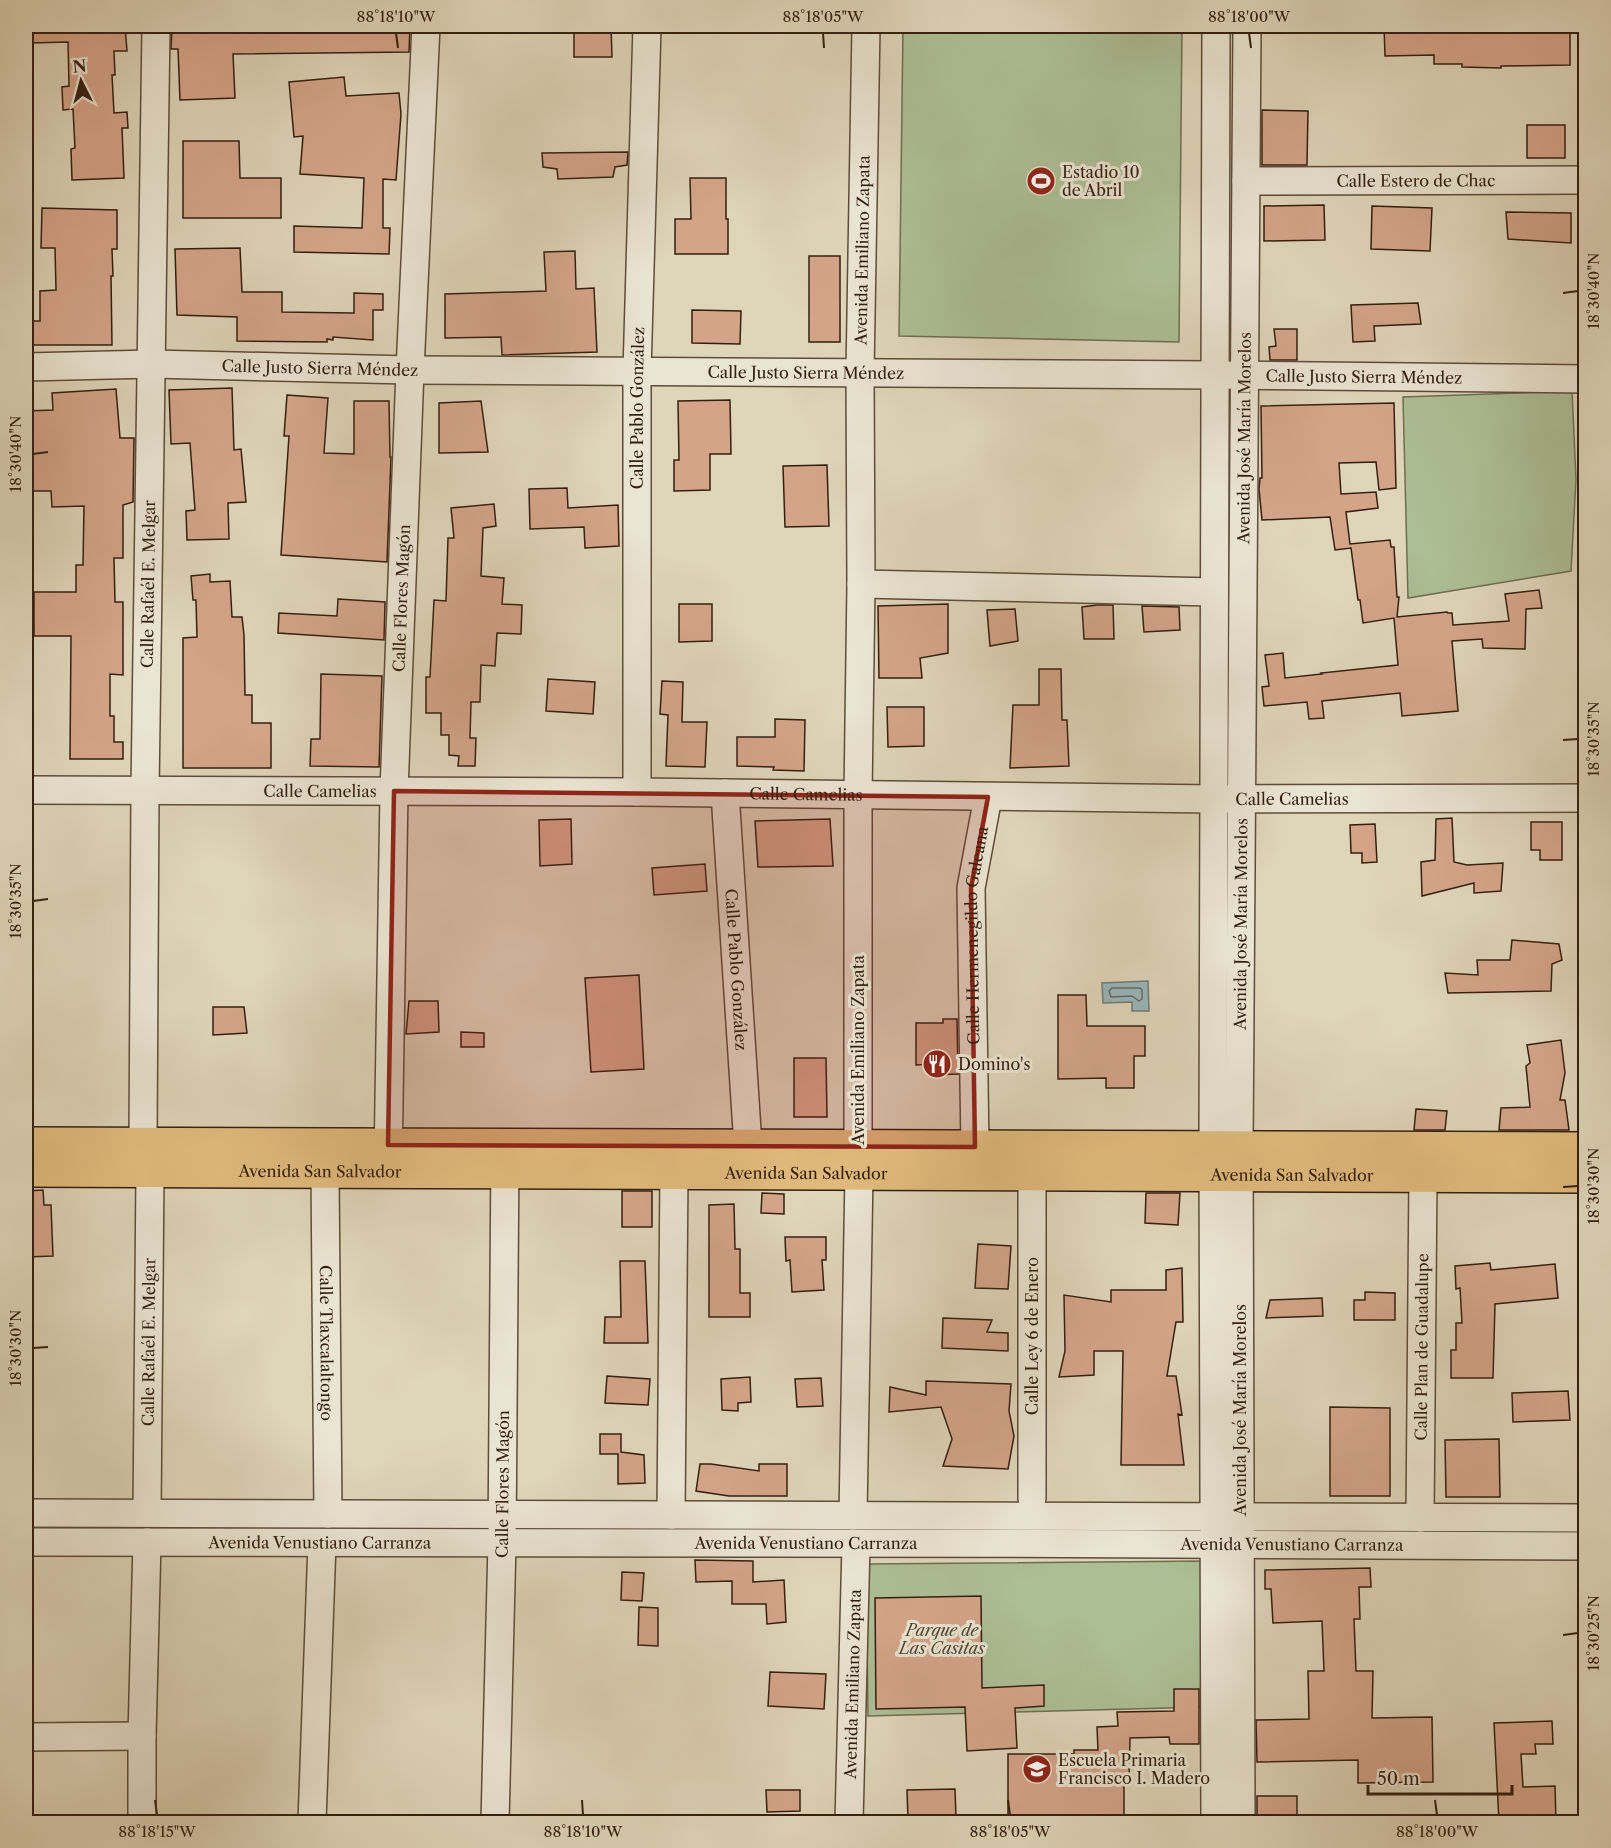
<svg xmlns="http://www.w3.org/2000/svg" width="1611" height="1848" font-family="'Libre Caslon Text',serif">
<style>
.green{fill:#acbe94;stroke:#706e52;stroke-width:1.5}
.water{fill:#99b6ba;stroke:#717a76;stroke-width:1.5}
.lines{fill:none;stroke-linecap:round;stroke-linejoin:round}
.shore{stroke:#666a65;stroke-width:1.5}
.building{fill:#d4a489;stroke:#341f10;stroke-width:1.5}
.minor-casing{stroke:#5f4c3a;stroke-width:30}
.major-casing{stroke:#341f10;stroke-width:36}
.minor{stroke:#eae4d2;stroke-width:27}
.major{stroke:#e0ba7c;stroke-width:33}
.marked{fill:#8f2418;fill-opacity:0.2;stroke:#8f2418;stroke-width:4.5;stroke-linejoin:round}
.ticks{fill:none;stroke:#341f10;stroke-width:2}
.labels{text-anchor:middle;dominant-baseline:central;stroke-width:6;stroke-linejoin:round;paint-order:stroke}
.poi-label{font-size:16px;fill:#341f10;stroke:#eae4d2;text-anchor:start}
.street-label{font-size:16px;fill:#341f10;stroke:#eae4d2}
.park-label{font-size:16px;font-style:italic;fill:#524731;stroke:#eae4d2}
.neatline{fill:none;stroke:#341f10;stroke-width:2}
.ticks-label{font-size:15px;text-anchor:middle;fill:#341f10}
</style>
<rect width="100%" height="100%" fill="#dfd5b9"/>
<filter id="stains"><feTurbulence type="fractalNoise" baseFrequency=".00333" numOctaves="4"/><feColorMatrix values="0 0 0 0 .2 0 0 0 0 .09 0 0 0 0 .02 0 0 0 .5 -.17"/></filter>
<radialGradient id="worn" r=".72"><stop offset=".6" stop-color="#630" stop-opacity="0"/><stop offset="1" stop-color="#630" stop-opacity=".3"/></radialGradient>
<path class="green" d="M903 26H1182L1179 342 899 336Z
M1572 391 1576 479 1571 571 1408 598 1403 397Z
M1206 1561 1205 1707 868 1716 866 1564Z"/>
<path class="water" d="M1148 981 1149 1011H1132V1002L1103 1003 1102 983Z"/>
<g class="lines">
<path class="shore" d="M1112 988H1140L1142 990V999L1139 1001 1132 996 1111 997 1109 991Z"/>
</g>
<path class="building" d="M30 26H125L127 51H114L115 75H112L114 113 127 112 128 128H122L124 178 72 180 71 149 75 148 73 109 63 110 62 87 69 86 68 42 30 43Z
M172 26H410L409 52 233 54 235 98 180 100 178 49H171Z
M574 26H611L612 57H574Z
M1384 26H1570V65L1501 66V68L1462 67V64H1434V55L1385 56Z
M344 77 346 96 399 93 401 114 396 180 383 179V228H390L389 254 294 252V226L362 228 364 178 300 174 303 136 294 137 289 82Z
M1262 110 1308 111 1307 165H1262Z
M1527 125H1565V158H1527Z
M183 141H239L240 178H281V218H183Z
M628 152 627 165 615 167 613 177 558 179 557 169 543 167 542 153Z
M690 178H726V219H728V254H675V219H691Z
M1324 205 1325 240 1264 241V206Z
M1372 206 1432 208 1430 251 1371 249Z
M42 208 117 210V249H112L113 276H111L112 345H26V321H40V291L56 290 55 248H41Z
M1506 212 1571 213V243L1508 239Z
M240 248 242 292H282V312L354 313V293L383 294V310H373V340L333 337V340L327 339V342L237 341V317L177 315 175 249Z
M575 251 576 289 594 288 597 352 502 355 501 337 445 338V294L546 291 544 252Z
M809 256H840V342H809Z
M1418 303 1421 324 1374 326 1375 341 1353 342 1351 305Z
M692 310 741 311 740 344 692 343Z
M1274 329H1297V360H1270L1269 347 1276 346Z
M232 388 234 450 241 449 246 502 228 503 229 539 187 540 186 511 195 510 190 443 171 444 169 390Z
M116 389 120 438H134L133 502 123 505V558H114L115 602H123V675L110 674V716H114V742H123V759H70L71 636H34V592H76V565H83L84 506 52 507 51 491H26V411L53 410 52 393Z
M287 395 328 398 324 453 354 454V401H389L390 457H391L387 562 281 555 289 436H284Z
M730 400 731 454H710V490L674 491V460H679L678 401Z
M481 401 488 452 439 453V403Z
M1394 403 1396 488 1379 490 1376 462 1339 463 1341 494 1376 492 1378 508 1346 512 1350 544 1390 540 1391 547H1394L1397 597H1399L1397 617 1447 612 1448 613H1452L1453 625 1509 621 1505 594 1539 590 1542 608 1526 609 1525 649 1483 648 1482 639 1452 641 1458 711 1402 716 1400 693 1322 701 1324 718 1309 719 1307 702 1264 706 1262 687 1269 686 1265 655 1283 653 1285 678 1322 674 1321 673 1398 665 1394 618 1363 623 1360 600H1358L1351 548 1335 550 1330 517 1262 520 1259 489 1260 478H1262L1261 406Z
M827 465 829 526 785 527 783 466Z
M567 488 568 508 618 505 619 546 585 548 584 527 530 529 529 489Z
M494 504 496 526 483 528 481 576 504 578 502 604 522 605 521 634 497 633 495 666 481 665 480 702H471L470 738H476L475 766H458L459 756 449 755V735H441V713H426V677H430L434 600 446 601 448 538H454L451 508Z
M210 574V582L230 581 232 617H242L244 635 245 695H252V723H271V768H183V638L197 637 196 600H193L191 576Z
M338 599 385 602 384 640 278 633 279 613 337 616Z
M679 604H712V641L679 642Z
M948 604V653L920 658 922 678H879L878 606Z
M1097 605H1113L1114 639H1084L1082 607Z
M1142 606 1179 607 1180 630 1144 632Z
M1015 609 1018 641 990 646 987 610Z
M1039 669H1061L1062 720H1067L1069 766 1010 768 1013 705H1039Z
M321 674 382 676 379 767 310 766 311 739H320Z
M548 679 595 682 593 714 546 711Z
M662 681 683 682 682 722H707L705 767 666 766 668 715 660 714Z
M887 707H924V746L888 747Z
M775 719 805 720 804 771 773 770 774 767 737 766V737H775Z
M1452 818 1454 862 1467 865 1503 863 1501 891 1474 893V883L1422 896 1421 862 1435 860 1436 819Z
M571 819 572 864 540 866 539 820Z
M830 819 833 866 758 867 755 821Z
M1531 822H1562V860H1540V850H1531Z
M1375 824 1377 862 1362 863V853H1351L1350 825Z
M705 864 707 891 654 895 652 868Z
M1512 940 1559 944 1562 960 1552 964 1551 991 1448 993 1445 973 1478 975 1477 960H1510Z
M639 975 644 1069 591 1072 585 978Z
M1058 995H1086L1087 1026H1145V1056H1134V1088H1106V1078L1058 1079Z
M409 1001H438L439 1032 406 1034Z
M213 1007H244L247 1033 213 1035Z
M943 1019H957L958 1074 932 1075V1064L916 1065V1023H943Z
M461 1032 484 1033V1047H461Z
M1561 1040 1565 1073 1560 1100H1565L1569 1130H1499L1501 1108 1530 1107 1526 1066 1530 1063 1527 1045Z
M794 1058H826L827 1117H794Z
M1416 1109 1447 1111 1445 1130H1414Z
M43 1190 44 1205H51L53 1256 26 1257V1191Z
M622 1191H652V1227H622Z
M762 1193 784 1194V1214L761 1213Z
M1146 1193H1180L1178 1225 1145 1223Z
M734 1204 735 1249H740V1293H750V1317H709V1205Z
M785 1237H826V1260H822L824 1290 792 1292 790 1260 786 1261Z
M978 1244 1011 1246 1008 1289 975 1288Z
M620 1261H645L648 1343H604L605 1317H621Z
M1490 1263 1491 1270 1555 1264 1558 1298 1495 1304 1493 1378H1451V1350H1456V1323H1462L1460 1288 1456 1289 1455 1266Z
M1182 1268 1183 1322H1176L1167 1376H1176L1182 1415 1178 1414 1184 1465H1121L1123 1351H1094V1375L1059 1377 1065 1351 1064 1295 1111 1302V1290H1166V1270Z
M1365 1292 1395 1293V1320H1354V1300H1365Z
M1322 1298 1323 1316 1266 1318 1270 1300Z
M943 1318 992 1320 987 1332 1008 1333V1351L942 1348Z
M607 1376 650 1379 648 1405 605 1403Z
M750 1377 751 1402 738 1403V1411L722 1410 721 1379Z
M821 1378 823 1406 797 1407 795 1379Z
M926 1381 1011 1384 1009 1411 1014 1436 1008 1469 943 1466 952 1439 941 1407 889 1412 890 1387 926 1395Z
M1568 1391 1570 1420 1513 1422 1512 1393Z
M1330 1407 1390 1408V1496H1330Z
M600 1434H621V1452L644 1455 645 1483 618 1484V1454H600Z
M1499 1439 1500 1497H1446L1445 1440Z
M700 1464H711L759 1471V1464H787V1496H729L696 1491Z
M695 1560 753 1561V1582L784 1580 786 1622 767 1624 766 1604H732V1581L696 1582Z
M1370 1568 1371 1587H1359L1360 1619H1354L1356 1671H1373L1372 1718 1432 1717 1433 1782 1358 1783V1760L1257 1762 1256 1720 1309 1719 1308 1671H1324L1322 1621 1273 1623 1271 1589H1265V1570Z
M622 1572 644 1573 642 1601 621 1600Z
M981 1596 982 1688 1044 1685V1706L1015 1708 1017 1748 967 1751 965 1707 876 1709 875 1598Z
M639 1607 658 1608V1646L638 1645Z
M770 1672 826 1674 824 1709 768 1706Z
M1174 1689H1199V1744H1170L1169 1737 1130 1738 1129 1779H1124V1822H1008V1754H1074V1750H1098L1097 1727 1118 1726 1117 1712 1174 1711Z
M1552 1721 1553 1744H1535L1536 1754H1521L1523 1787 1555 1786 1556 1822H1499L1494 1723Z
M955 1789 956 1818 908 1820 907 1790Z
M766 1790H800V1811L767 1812Z
M1257 1796H1297V1822H1257Z"/>
<g class="lines">
<g class="minor-casing">
<g id="minor">
<path id="s1" d="M1246 181 1586 180"/>
<path id="s2" d="M26 367 152 364 410 370 1215 375 1586 379"/>
<path d="M861 584 1214 592"/>
<path id="s3" d="M26 790 637 792 1214 799 1586 798"/>
<path id="s4" d="M637 792V372L647 26"/>
<path id="s5" d="M725 793 748 1146"/>
<path id="s6" d="M143 1144 145 791 156 26"/>
<path id="s7" d="M975 1147 971 888 988 797"/>
<path id="s8" d="M388 1164 394 791 410 370 426 26"/>
<path id="s9" d="M325 1172 328 1514"/>
<path d="M1032 1498V1174"/>
<path d="M26 1513 1586 1518"/>
<path id="s10" d="M147 1513 150 1171"/>
<path d="M671 1515 674 1173"/>
<path id="s11" d="M853 1516 859 1174 858 1147V795L861 584 860 373 866 26"/>
<path id="s12" d="M1420 1518 1423 1176"/>
<path id="s13" d="M26 1542C545 1543 1066 1542 1586 1546"/>
<path d="M26 1737 142 1736"/>
<path d="M142 1822V1736L147 1542"/>
<path d="M312 1822 322 1543"/>
<path id="s14" d="M495 1822 502 1543 505 1153"/>
<path id="s15" d="M849 1822 856 1544"/>
<path d="M1215 1822 1213 1148 1216 26"/>
<path id="s16" d="M1241 1822 1239 1148 1247 26"/>
</g>
</g>
<g class="major-casing">
<g id="major">
<path d="M26 1144 1586 1149"/>
<path id="s17" d="M26 1170 1586 1176"/>
</g>
</g>
<use href="#minor" class="minor"/>
<use href="#major" class="major"/>
</g>
<path class="marked" d="M394 791 988 797 971 888 975 1147 388 1145Z"/>
<path class="ticks" d="M396 33 398 48M823 33 824 48M1249 33 1251 48M1563 293 1578 291M33 454 48 452M1563 740 1578 739M33 901 48 899M1563 1187 1578 1186M33 1348 48 1347M1563 1635 1578 1633M155 1800 157 1815M582 1800 583 1815M1008 1800 1010 1815M1435 1800 1437 1815"/>
<defs>
<g id="stadium-disc" transform="scale(1.5)"><circle r="9.5" fill="#8f2418" stroke="#eae4d2"/><path d="M0-5a6.5 5 0 1 0 0 10a6.5 5 0 1 0 0-10ZM-3.5-1.8h7v3.6h-7Z" fill="#fff"/></g>
<g id="restaurant-disc" transform="scale(1.5)"><circle r="9.5" fill="#8f2418" stroke="#eae4d2"/><path d="M-5-6h1v4h1v-4h1v4h1v-4h1v5L-1.5 .5V6h-2V.5L-5-1ZM5-6V6H3V1.5H1.5Q1.5-4 5-6Z" fill="#fff"/></g>
<g id="school-disc" transform="scale(1.5)"><circle r="9.5" fill="#8f2418" stroke="#eae4d2"/><path d="M0-5L7-2L0 1L-7-2ZM-4 1L0 2.5L4 1V4Q0 6-4 4Z" fill="#fff"/></g>
</defs>
<g fill-rule="evenodd">
<use href="#stadium-disc" x="1041" y="181"/>
<use href="#restaurant-disc" x="937" y="1064"/>
<use href="#school-disc" x="1037" y="1769"/>
</g>
<g class="labels">
<g class="poi-label">
<text x="1062" y="172">Estadio 10<tspan x="1062" dy="18">de Abril</tspan></text>
<text x="958" y="1064">Domino's</text>
<text x="1058" y="1760">Escuela Primaria<tspan x="1058" dy="18">Francisco I. Madero</tspan></text>
</g>
<g class="street-label">
<text stroke="none"><textPath href="#s1" startOffset="170">Calle Estero de Chac</textPath></text>
<text stroke="none"><textPath href="#s11" startOffset="1266">Avenida Emiliano Zapata</textPath></text>
<text stroke="none"><textPath href="#s2" startOffset="294">Calle Justo Sierra Méndez</textPath></text>
<text stroke="none"><textPath href="#s2" startOffset="780">Calle Justo Sierra Méndez</textPath></text>
<text stroke="none"><textPath href="#s2" startOffset="1338">Calle Justo Sierra Méndez</textPath></text>
<text stroke="none"><textPath href="#s4" startOffset="384">Calle Pablo González</textPath></text>
<text stroke="none"><textPath href="#s16" startOffset="1384">Avenida José María Morelos</textPath></text>
<text stroke="none"><textPath href="#s6" startOffset="560">Calle Rafaél E. Melgar</textPath></text>
<text stroke="none"><textPath href="#s8" startOffset="566">Calle Flores Magón</textPath></text>
<text stroke="none"><textPath href="#s3" startOffset="294">Calle Camelias</textPath></text>
<text stroke="none"><textPath href="#s3" startOffset="780">Calle Camelias</textPath></text>
<text stroke="none"><textPath href="#s3" startOffset="1266">Calle Camelias</textPath></text>
<text stroke="none"><textPath href="#s16" startOffset="898">Avenida José María Morelos</textPath></text>
<text stroke="none"><textPath href="#s7" startOffset="212">Calle Hermenegildo Galeana</textPath></text>
<text stroke="none"><textPath href="#s5" startOffset="177">Calle Pablo González</textPath></text>
<text transform="translate(858 1050) rotate(-90)">Avenida Emiliano Zapata</text>
<text stroke="none"><textPath href="#s17" startOffset="294">Avenida San Salvador</textPath></text>
<text stroke="none"><textPath href="#s17" startOffset="780">Avenida San Salvador</textPath></text>
<text stroke="none"><textPath href="#s17" startOffset="1266">Avenida San Salvador</textPath></text>
<text transform="translate(1032 1336) rotate(-90)">Calle Ley 6 de Enero</text>
<text stroke="none"><textPath href="#s10" startOffset="171">Calle Rafaél E. Melgar</textPath></text>
<text stroke="none"><textPath href="#s9" startOffset="171">Calle Tlaxcalaltongo</textPath></text>
<text stroke="none"><textPath href="#s12" startOffset="171">Calle Plan de Guadalupe</textPath></text>
<text transform="translate(1240 1410) rotate(-90)">Avenida José María Morelos</text>
<text stroke="none"><textPath href="#s14" startOffset="338">Calle Flores Magón</textPath></text>
<text stroke="none"><textPath href="#s13" startOffset="294">Avenida Venustiano Carranza</textPath></text>
<text stroke="none"><textPath href="#s13" startOffset="780">Avenida Venustiano Carranza</textPath></text>
<text stroke="none"><textPath href="#s13" startOffset="1266">Avenida Venustiano Carranza</textPath></text>
<text stroke="none"><textPath href="#s15" startOffset="138">Avenida Emiliano Zapata</textPath></text>
</g>
<g class="park-label">
<text x="942" y="1630">Parque de<tspan x="942" dy="18">Las Casitas</tspan></text>
</g>
</g>
<rect width="1611" height="1848" fill="none" stroke="#dfd5b9" stroke-width="66"/>
<g transform="translate(81 81) rotate(354)" stroke="#eae4d2" stroke-width="4.5" paint-order="stroke">
<path d="M0-4.5L10 22L0 15L-10 22Z" fill="#341f10"/>
<text y="-9" font-size="16" font-weight="bold" text-anchor="middle" fill="#341f10">N</text>
</g>
<path d="M1368 1785v9h144v-9" fill="none" stroke="#341f10" stroke-width="3"/>
<text x="1377" y="1785" font-size="18" fill="#341f10" stroke="#eae4d2" stroke-width="4.5" paint-order="stroke">50 m</text>
<rect x="33" y="33" width="1545" height="1782" class="neatline"/>
<g class="ticks-label">
<text x="396" y="22">88°18'10"W</text>
<text x="823" y="22">88°18'05"W</text>
<text x="1249" y="22">88°18'00"W</text>
<text transform="translate(1594 291) rotate(-90)" y="5">18°30'40"N</text>
<text transform="translate(16 454) rotate(-90)" y="5">18°30'40"N</text>
<text transform="translate(1594 739) rotate(-90)" y="5">18°30'35"N</text>
<text transform="translate(16 901) rotate(-90)" y="5">18°30'35"N</text>
<text transform="translate(1594 1186) rotate(-90)" y="5">18°30'30"N</text>
<text transform="translate(16 1348) rotate(-90)" y="5">18°30'30"N</text>
<text transform="translate(1594 1633) rotate(-90)" y="5">18°30'25"N</text>
<text x="157" y="1837">88°18'15"W</text>
<text x="583" y="1837">88°18'10"W</text>
<text x="1010" y="1837">88°18'05"W</text>
<text x="1437" y="1837">88°18'00"W</text>
</g>
<rect width="100%" height="100%" filter="url(#stains)"/>
<rect width="100%" height="100%" fill="url(#worn)"/>
</svg>
